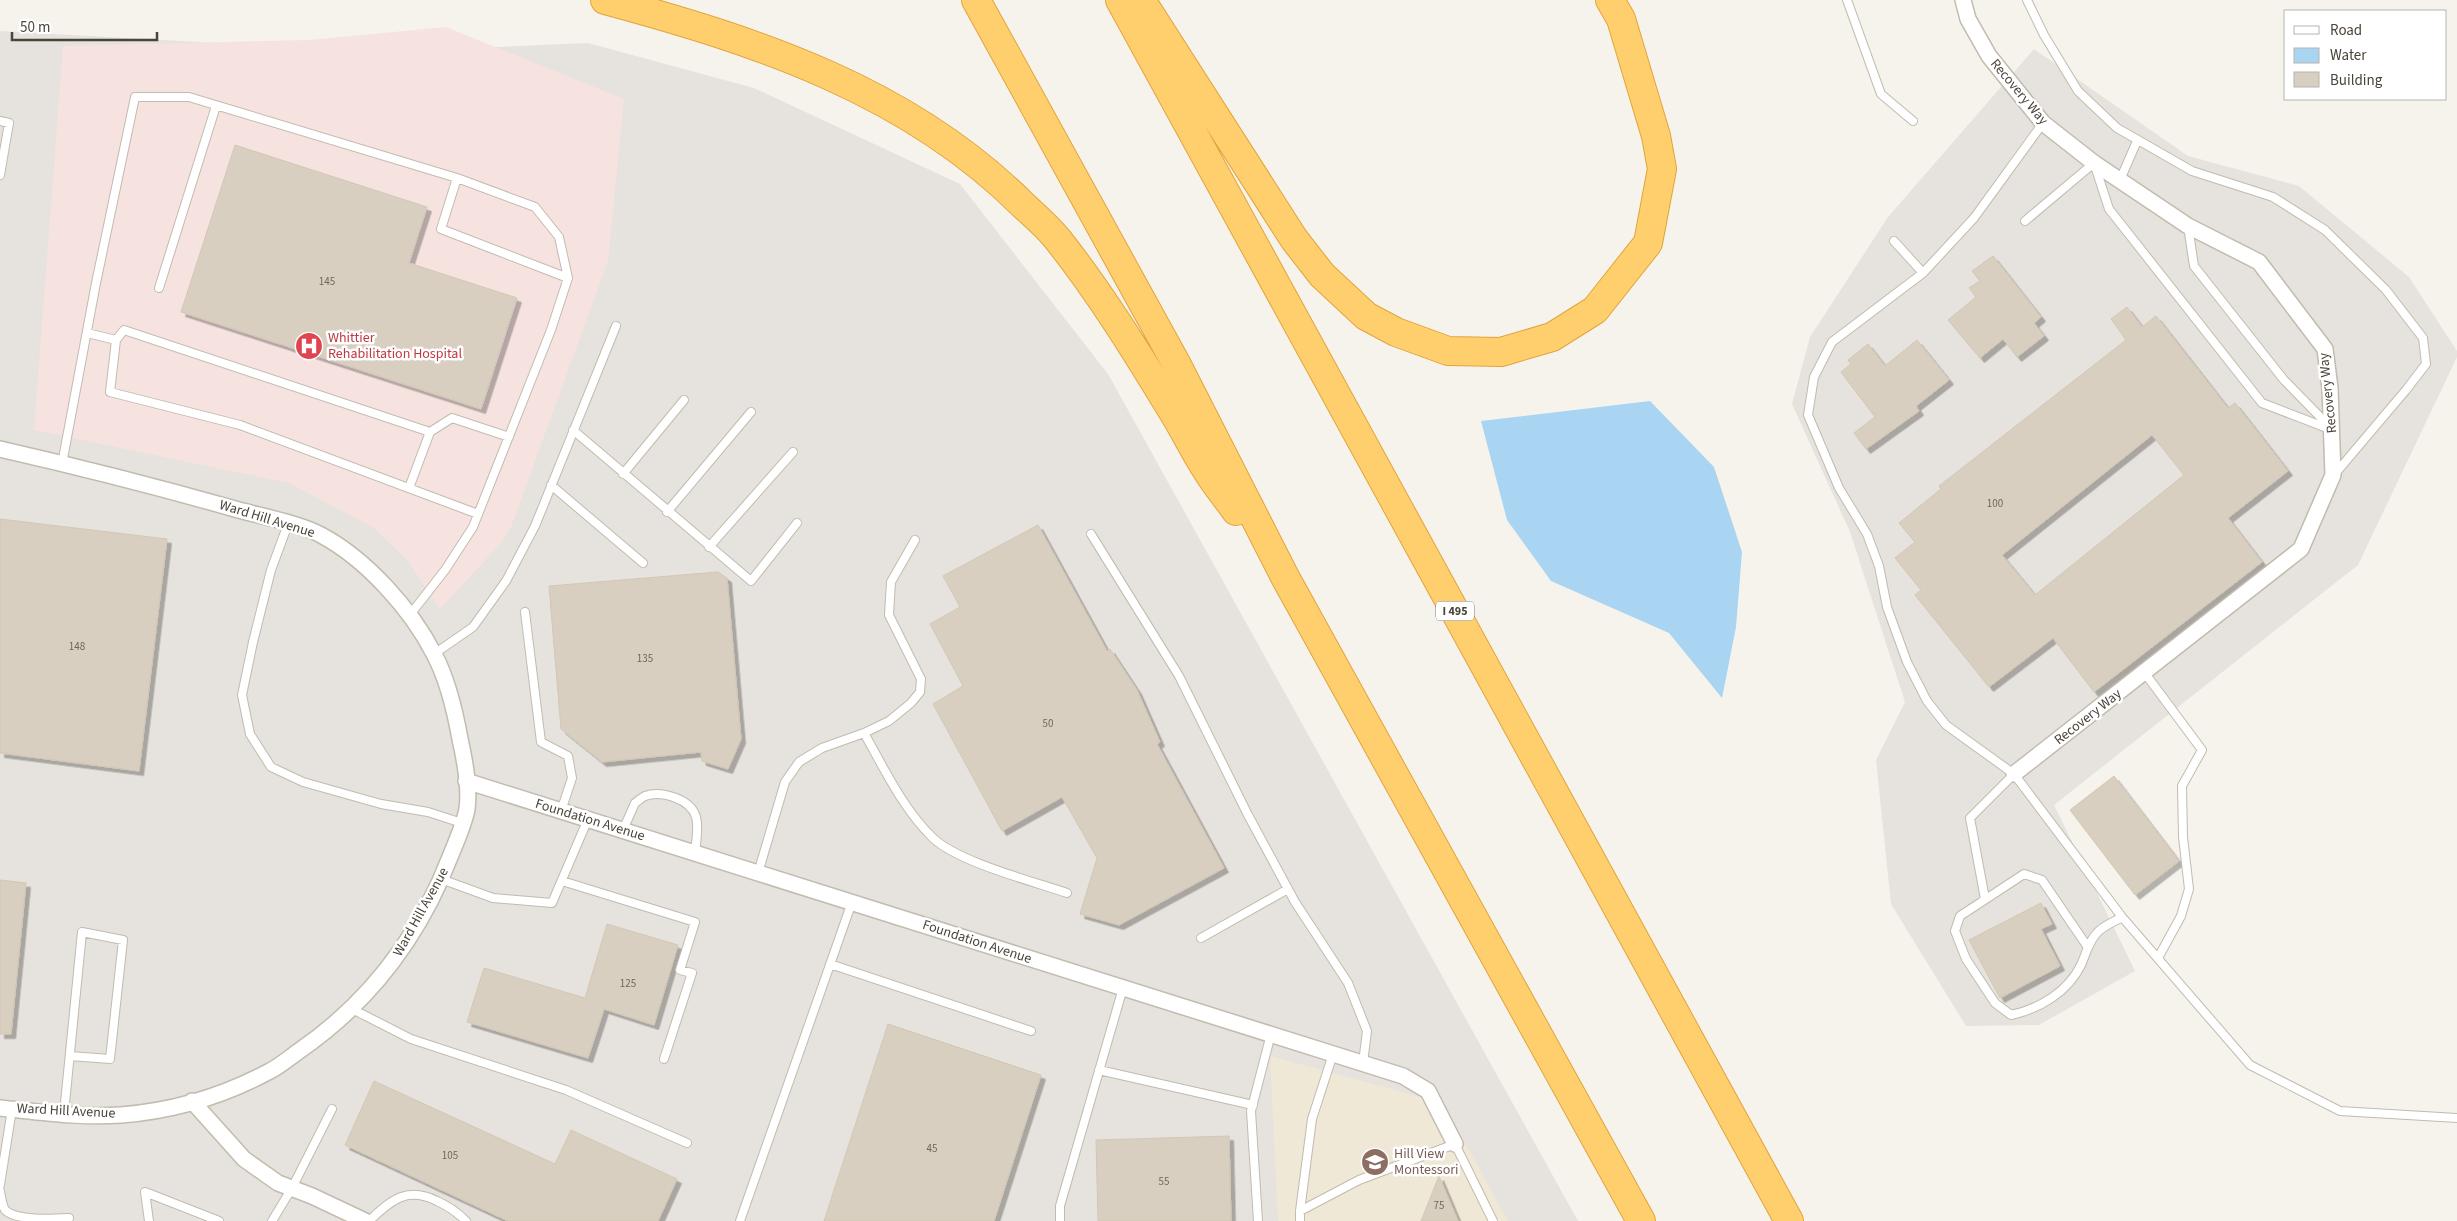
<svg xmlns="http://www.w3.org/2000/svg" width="2457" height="1221" font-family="'Source Sans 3',sans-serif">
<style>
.industrial{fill:#e6e2dd}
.education{fill:#efe8d6}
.medical{fill:#f6e3e0}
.water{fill:#a9d4f2}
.building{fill:#d8cfc1;stroke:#d3c7b4;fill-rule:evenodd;filter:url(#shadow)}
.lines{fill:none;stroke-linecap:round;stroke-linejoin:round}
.service-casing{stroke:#c2bbae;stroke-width:10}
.minor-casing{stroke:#c2bbae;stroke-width:18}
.motorway-casing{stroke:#e0a43c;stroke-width:30}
.service{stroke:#fff;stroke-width:8}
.minor{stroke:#fff;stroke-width:15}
.motorway{stroke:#ffcf6e;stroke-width:28}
.labels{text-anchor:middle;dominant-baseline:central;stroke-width:5;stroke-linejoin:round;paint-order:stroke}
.number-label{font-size:11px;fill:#6e675b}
.shield{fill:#fff;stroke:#817c74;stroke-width:1}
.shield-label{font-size:12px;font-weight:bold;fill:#4b4439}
.street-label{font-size:14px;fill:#4b4439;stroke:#fff}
.health-label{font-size:14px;fill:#be3a42;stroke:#fff;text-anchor:start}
.education-label{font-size:14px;fill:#785e54;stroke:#fff;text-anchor:start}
</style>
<defs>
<filter id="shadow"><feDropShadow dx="4.5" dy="4.5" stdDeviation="0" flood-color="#0004"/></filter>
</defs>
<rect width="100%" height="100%" fill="#f6f3ec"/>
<path class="industrial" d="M0 31 380 52 588 43 754 88 960 184 1108 374 1578 1221H0Z
M2034 49 2188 156 2299 186 2409 277 2457 351V357L2358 565 2054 805 2135 971 2039 1025 1966 1026 1891 904 1876 760 1905 702 1850 532 1792 404 1810 337 1888 217Z"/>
<path class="education" d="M1270 1056 1443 1103 1508 1221H1278Z"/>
<path class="medical" d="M446 27 624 99 608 261 511 527 501 543 440 609 408 561 374 528 289 483 34 430 63 46 309 40Z"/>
<path class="water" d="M1650 401 1714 467 1742 552 1736 627 1722 698 1669 633 1551 581 1507 520 1481 421Z"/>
<path class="building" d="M235 145 427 207 409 263 517 298 481 409 181 312Z
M1993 256 2041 317 2034 323 2044 336 2017 357 2003 339 1980 358 1948 320 1976 297 1969 288 1980 281 1972 271Z
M2127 307 2142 327 2156 316 2228 408 2235 403 2288 471 2228 518 2262 562 2094 692 2053 638 1989 687 1915 595 1921 590 1895 558 1915 542 1899 523 1941 489 1939 486 2126 340 2111 319ZM2152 435 2184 475 2035 595 2002 555Z
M1917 340 1949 380 1916 406 1919 411 1866 449 1854 433 1875 417 1841 372 1851 364 1848 360 1868 344 1885 366Z
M0 519 167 539 139 771 0 753Z
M1038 525 1107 651 1110 649 1137 690 1160 742 1157 744 1224 868 1119 925 1080 914 1097 858 1062 797 1002 831 933 704 963 686 930 624 960 607 943 576Z
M718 572 727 578 741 739 728 769 702 761 701 752 602 762 561 729 549 586Z
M2114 776 2179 861 2135 895 2070 810Z
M0 880 26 883 11 1034H0Z
M2041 903 2052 924 2041 929 2060 966 2000 998 1969 940Z
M607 924 678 945 654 1025 604 1009 588 1058 467 1022 484 968 585 998Z
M888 1024 1041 1075 994 1221H824Z
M374 1081 555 1164 571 1130 677 1179 658 1221H508L345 1145Z
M1229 1136 1231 1221H1098L1096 1140Z
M1439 1176 1458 1221H1421Z"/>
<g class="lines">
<g class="service-casing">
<path id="service" d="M1847 0 1881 94 1913 121
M2027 0 2044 35 2078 91 2117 128 2192 171 2273 197 2325 230 2386 290 2423 338 2426 364 2406 390 2334 475
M0 121 9 123 0 175
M2043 123 1974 218 1923 273 1832 342 1814 377 1808 415 1839 488 1867 534 1879 566 1887 607 1907 662 1927 701 1946 725 2014 774 2122 917 2250 1065 2340 1111 2457 1118
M2120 180 2137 141
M2025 221 2094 163 2109 209 2262 403 2332 430
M2188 226 2194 266 2284 380 2331 428
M1894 241 1923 273
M159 288 216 106
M87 333 116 340 110 392 240 425 478 514
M116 340 124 330 430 432 452 418 509 437
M573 430 751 581 797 523
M62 464 96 283 135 97H189L457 178 535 207 559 237 568 278
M623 474 684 400
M551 485 643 563
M409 488 430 432
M667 512 751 412
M288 524 271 570 253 642 242 695 250 734 271 767 303 782 381 804 428 812 462 823
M1091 534 1179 676 1248 815 1295 902 1348 983 1367 1031 1363 1063
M709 547 793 452
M525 612 541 742 568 756 572 778 561 811
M409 616 445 570 473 527 551 330 568 278 441 229 457 178
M434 654 473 627 506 581 535 526 616 326
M2144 672 2202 750 2182 786 2183 837 2189 889 2181 916 2158 958
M864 733C885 770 903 809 933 838 958 862 1032 881 1067 893
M623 830 635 803C638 801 641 798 645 796 661 790 691 799 696 817 699 827 696 842 695 853
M758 873 785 782 799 762 822 748 864 733 889 721 911 703 920 692 921 679 889 615 891 582 915 540
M441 879 493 898 552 903 588 819
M562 881 695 922 680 970 692 973 664 1059
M1985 899 1970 818 2014 774
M1201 938 1288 889
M2087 946 2042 880 2024 874 1960 916 1955 931 1966 959 1995 1003 2011 1015C2039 1009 2068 992 2081 965 2086 954 2088 943 2096 934 2102 926 2114 922 2122 917
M830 964 1031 1031
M352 1009 411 1039 566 1090 687 1143
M1099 1070 1253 1105
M64 1113 82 932 123 940 110 1059 70 1056
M0 1185 12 1109
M0 1191C1 1197 2 1205 5 1210 17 1221 51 1219 69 1218
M1300 1211 1359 1180 1455 1144 1493 1221
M149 1221 145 1192 219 1221
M272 1221 292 1188 332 1109
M369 1221C391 1200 407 1186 437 1201 448 1206 458 1213 466 1221
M740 1221 852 902
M1060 1221V1206L1123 988
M1258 1221 1251 1111 1271 1034
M1300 1221V1211L1312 1119 1333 1054"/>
</g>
<g class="minor-casing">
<path id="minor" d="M1963 0 1968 19 1989 56 2043 123 2094 163 2188 226 2259 262 2325 349 2330 388 2333 475 2301 549 2014 774
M0 449C79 467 158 487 235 509 260 516 299 523 321 535 366 559 411 609 434 654 448 680 455 711 460 739 465 761 470 787 467 809 464 825 456 842 450 857 419 937 370 1002 299 1051 289 1058 279 1067 268 1072 223 1096 171 1111 121 1115 81 1118 40 1112 0 1108
M466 781 1403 1076 1428 1091 1455 1144
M192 1101 244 1159 278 1183 312 1196 365 1221"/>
</g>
<g class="motorway-casing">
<path id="motorway" d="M605 0C757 41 909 91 1023 205 1035 216 1049 228 1059 241 1100 293 1136 351 1170 407 1183 427 1193 449 1206 469 1215 484 1226 497 1236 511
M976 0 1177 365 1285 577 1641 1221
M1120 0 1789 1221
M1141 0 1294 239 1322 275 1366 316 1396 332 1448 351 1501 352 1552 337 1595 310 1648 243 1662 169 1656 136 1621 19 1610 0"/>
</g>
<use href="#service" class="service"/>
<use href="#minor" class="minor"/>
<use href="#motorway" class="motorway"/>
</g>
<defs>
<g id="hospital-disc" transform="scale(1.4375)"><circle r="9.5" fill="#e0444e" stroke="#fff"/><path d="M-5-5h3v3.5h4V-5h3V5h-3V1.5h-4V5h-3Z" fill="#fff"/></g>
<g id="school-disc" transform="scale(1.4375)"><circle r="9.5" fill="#8d6e63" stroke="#fff"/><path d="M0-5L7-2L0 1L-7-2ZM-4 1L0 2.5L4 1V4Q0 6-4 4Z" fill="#fff"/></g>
</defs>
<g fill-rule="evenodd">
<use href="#hospital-disc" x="309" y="346"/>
<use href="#school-disc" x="1375" y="1162"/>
</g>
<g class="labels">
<g class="number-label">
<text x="327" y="281">145</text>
<text x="1995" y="503">100</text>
<text x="77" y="646">148</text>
<text x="645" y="658">135</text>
<text x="1048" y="723">50</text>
<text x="628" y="983">125</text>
<text x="932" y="1148">45</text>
<text x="450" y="1155">105</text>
<text x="1164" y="1181">55</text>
<text x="1439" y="1205">75</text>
</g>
<rect class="shield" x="1436" y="601.5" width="38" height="19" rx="4"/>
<g class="shield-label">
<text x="1455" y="611">I 495</text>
</g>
<g class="street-label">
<text transform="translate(2019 92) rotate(50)">Recovery Way</text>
<text transform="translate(2328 393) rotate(-96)">Recovery Way</text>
<text transform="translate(267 519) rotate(17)">Ward Hill Avenue</text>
<text transform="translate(2088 717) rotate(-38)">Recovery Way</text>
<text transform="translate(590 820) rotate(17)">Foundation Avenue</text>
<text transform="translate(421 912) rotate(-61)">Ward Hill Avenue</text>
<text transform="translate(977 942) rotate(18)">Foundation Avenue</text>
<text transform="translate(66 1111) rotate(3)">Ward Hill Avenue</text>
</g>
<g class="health-label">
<text x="328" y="338">Whittier<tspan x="328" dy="16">Rehabilitation Hospital</tspan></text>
</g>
<g class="education-label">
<text x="1394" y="1154">Hill View<tspan x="1394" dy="16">Montessori</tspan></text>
</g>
</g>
<rect x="2284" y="10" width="162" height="90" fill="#ffffff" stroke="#b7b4b0"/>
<rect x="2294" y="26" width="25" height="8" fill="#ffffff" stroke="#b7b4b0"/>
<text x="2330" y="35" font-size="15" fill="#4b4439">Road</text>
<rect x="2294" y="48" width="25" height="15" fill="#a9d4f2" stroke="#b7b4b0"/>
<text x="2330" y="60" font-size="15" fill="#4b4439">Water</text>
<rect x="2294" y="72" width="25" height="15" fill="#d8cfc1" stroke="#b7b4b0"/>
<text x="2330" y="85" font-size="15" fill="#4b4439">Building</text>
<path d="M12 32v8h145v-8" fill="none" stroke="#4b4439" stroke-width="2.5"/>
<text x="20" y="32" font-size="15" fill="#4b4439" stroke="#ffffff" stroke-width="4" paint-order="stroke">50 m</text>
</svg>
